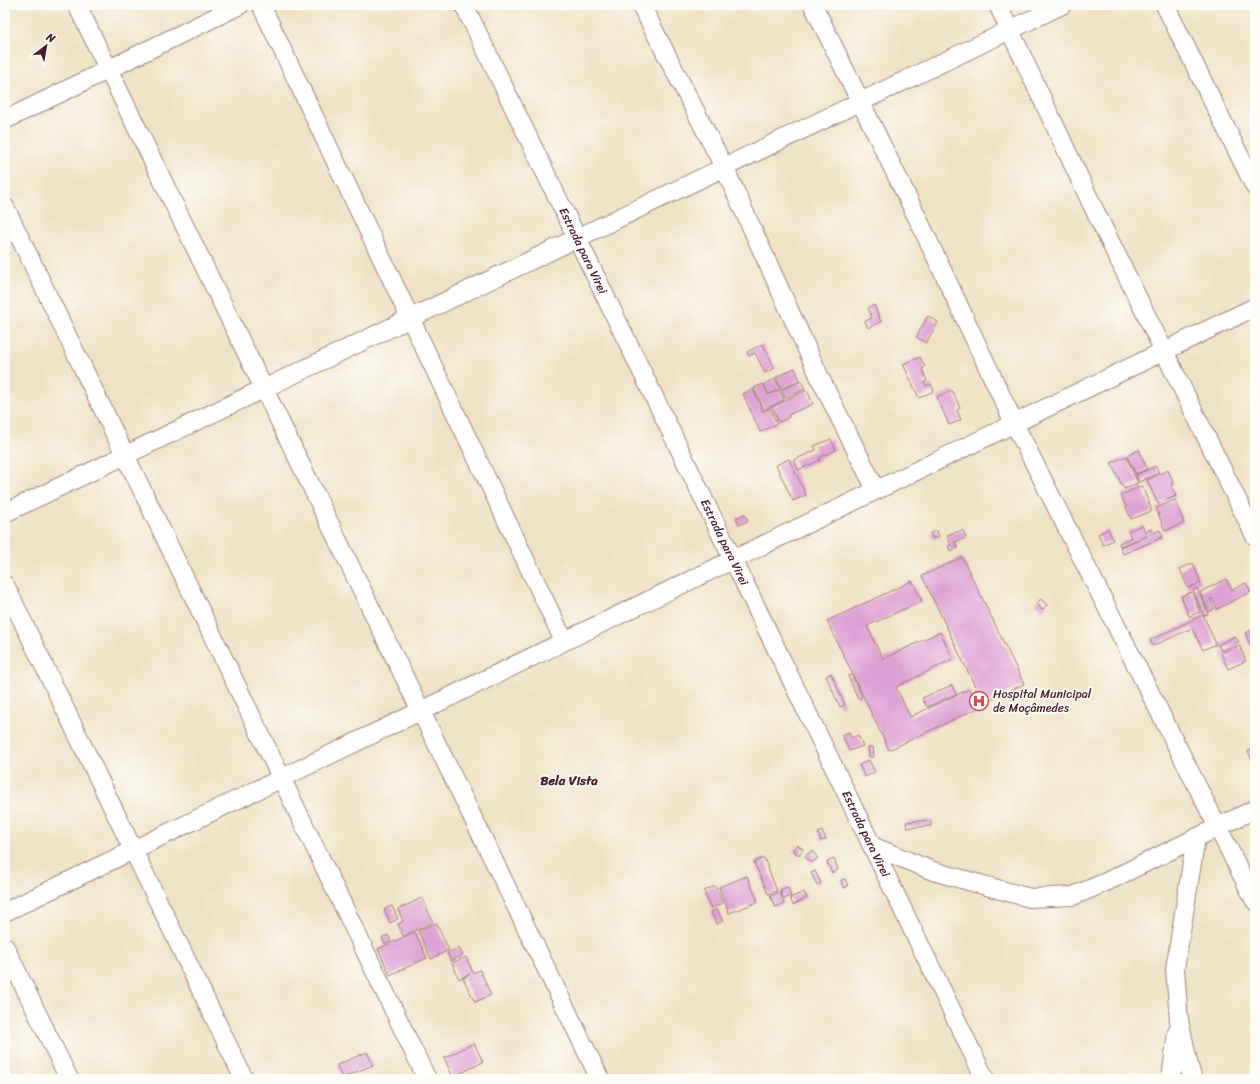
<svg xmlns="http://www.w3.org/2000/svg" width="1260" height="1084" font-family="Sriracha,sans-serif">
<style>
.building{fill:#dea3d5}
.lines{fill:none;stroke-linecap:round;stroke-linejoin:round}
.minor-casing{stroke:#9d8078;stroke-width:20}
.minor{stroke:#fff;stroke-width:18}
.labels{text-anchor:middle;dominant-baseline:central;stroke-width:3.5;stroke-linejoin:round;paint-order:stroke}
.street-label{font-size:12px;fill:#4a1f2b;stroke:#fdfcf7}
.poi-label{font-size:12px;fill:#4a1f2b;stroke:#fdfcf7;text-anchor:start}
.neighbourhood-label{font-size:13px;font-weight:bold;fill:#4a1f2b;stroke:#fdfcf7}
</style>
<rect width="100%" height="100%" fill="#fdfcf7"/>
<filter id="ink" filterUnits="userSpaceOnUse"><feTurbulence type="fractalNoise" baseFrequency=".025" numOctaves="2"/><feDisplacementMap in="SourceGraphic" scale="8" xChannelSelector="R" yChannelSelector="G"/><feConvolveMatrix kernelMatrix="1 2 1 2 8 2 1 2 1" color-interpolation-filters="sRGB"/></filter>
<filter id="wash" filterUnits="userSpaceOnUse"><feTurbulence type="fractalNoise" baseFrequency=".012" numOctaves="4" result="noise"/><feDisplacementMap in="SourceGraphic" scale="16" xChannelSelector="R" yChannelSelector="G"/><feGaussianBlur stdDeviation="0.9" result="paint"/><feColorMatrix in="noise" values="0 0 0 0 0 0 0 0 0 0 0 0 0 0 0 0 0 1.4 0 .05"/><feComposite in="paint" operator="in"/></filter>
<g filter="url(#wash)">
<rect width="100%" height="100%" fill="#f0e2c5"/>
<g id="blocks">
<path class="building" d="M874 305 881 322 868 328 865 321 872 318 868 308Z
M928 316 938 322 926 343 916 337Z
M763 344 775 368 765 373 755 353 749 356 747 352Z
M920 357 925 367 922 368 927 381 924 382 926 386 931 384 934 391 919 398 903 364Z
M795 368 800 380 781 389 776 377Z
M775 379 780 389 769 394 764 384Z
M801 381 805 389 785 398 781 390Z
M763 384 768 395 779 390 784 400 764 410 754 388Z
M753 389 763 412 770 408 777 424 760 432 743 394Z
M807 390 813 404 788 415 789 417 779 422 772 407Z
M952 390 960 408 957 410 961 420 949 425 937 397Z
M831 439 836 450 819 458 820 460 798 470 794 460 816 450 814 446Z
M1139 450 1147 469 1136 474 1127 456Z
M1126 456 1138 483 1124 489 1111 463Z
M789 459 806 495 793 501 776 465Z
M1156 466 1159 473 1139 482 1136 475Z
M1168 470 1174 484 1171 485 1176 496 1158 504 1147 480Z
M1142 486 1152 511 1131 519 1121 495Z
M1175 500 1184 523 1165 531 1156 508Z
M745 514 748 521 739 525 736 518Z
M1142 525 1145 532 1151 529 1153 533 1160 530 1163 537 1123 554 1120 547 1147 536 1120 546 1119 543 1131 538 1128 531Z
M1108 529 1113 540 1103 545 1098 534Z
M963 530 966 538 955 542 958 548 950 551 948 546 951 545 947 535Z
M937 531 939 537 933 539 930 533Z
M962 557 1024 684 983 703 922 576Z
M1193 563 1201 583 1188 588 1180 569Z
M1226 579 1232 590 1246 583 1251 592 1217 609 1212 598 1210 599 1214 609 1209 612 1200 592Z
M912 581 922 601 867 626 883 659 940 632 953 659 896 687 910 717 969 689 978 708 889 750 827 621Z
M1197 588 1208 614 1204 616 1193 590Z
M1192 592 1200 612 1189 616 1181 596Z
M1041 599 1047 605 1042 610 1036 603Z
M1203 615 1216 644 1203 650 1192 628 1153 646 1150 640Z
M1255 629V643L1250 645 1245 633Z
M1235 636 1239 642 1221 651 1218 645Z
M1239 645 1246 661 1228 669 1221 653Z
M831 673 845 705 840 707 826 676Z
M852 675 862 697 858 699 848 676Z
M952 685 956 694 927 707 922 698Z
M849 732 851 738 858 735 863 746 849 751 842 735Z
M868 747H873L874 757H869Z
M1255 748V768L1248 751Z
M869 760 875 772 865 777 859 765Z
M931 820V826L907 828 906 822Z
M822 831 826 839 821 841 818 833Z
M797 845 803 849 799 855 793 851Z
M812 851 818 858 811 863 805 856Z
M764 858 777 891 768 894 754 862Z
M834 859 838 870 832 873 827 862Z
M815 871 821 883 817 885 811 873Z
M747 876 758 902 729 913 719 887Z
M845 879 848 886 844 888 841 880Z
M715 886 723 903 711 909 704 891Z
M788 887 791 896 784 899 780 890Z
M780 892 784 904 775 907 770 896Z
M804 892 807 898 793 905 790 898Z
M422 898 433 922 403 936 398 924 403 921 398 909Z
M392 906 398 919 390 923 384 909Z
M717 909 723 921 717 924 711 912Z
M436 923 449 950 431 959 418 931Z
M415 932 427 958 390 975 378 949Z
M388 935 391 941 385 944 382 938Z
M459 948 463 955 451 961 447 953Z
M466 957 473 973 480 970 491 995 475 1002 463 978 470 974 459 979 452 963Z
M474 1043 483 1062 453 1077 444 1058Z
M367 1052 373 1065 342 1078 337 1065Z"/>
</g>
</g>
<g filter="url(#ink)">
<use href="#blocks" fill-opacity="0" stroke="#9d8078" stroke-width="1"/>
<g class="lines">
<g class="minor-casing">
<g id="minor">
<path d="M77 5 600 1079"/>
<path d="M261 5 564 641"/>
<path id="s1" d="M464 5 985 1079"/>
<path d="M641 5 724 167 821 380 876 490"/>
<path d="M813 5 918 219 1014 423 1255 901"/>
<path d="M998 5 1095 211 1255 536"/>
<path d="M1165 5 1255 187"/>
<path d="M5 120 240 5"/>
<path d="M5 207 427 1079"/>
<path d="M5 513 1062 5"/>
<path d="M5 585 244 1079"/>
<path d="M872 846 933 871 1030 898 1073 896 1104 883 1255 809"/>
<path d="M5 912 1255 307"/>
<path d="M5 947 69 1079"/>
<path d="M1171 1079 1177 1032"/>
<path d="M1193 1079 1190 1070 1179 1020 1175 969 1196 838"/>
</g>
</g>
<use href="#minor" class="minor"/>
</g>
</g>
<defs>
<g id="hospital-ring" transform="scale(1)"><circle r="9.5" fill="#fdfcf7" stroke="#d1495b" stroke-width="1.5"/><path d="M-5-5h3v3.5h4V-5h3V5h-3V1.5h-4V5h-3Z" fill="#d1495b"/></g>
</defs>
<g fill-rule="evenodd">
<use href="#hospital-ring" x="979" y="701"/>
</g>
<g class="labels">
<g class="street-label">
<text stroke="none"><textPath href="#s1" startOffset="273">Estrada para Virei</textPath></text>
<text stroke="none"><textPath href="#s1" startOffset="597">Estrada para Virei</textPath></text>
<text stroke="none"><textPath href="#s1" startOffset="921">Estrada para Virei</textPath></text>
</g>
<g class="poi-label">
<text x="993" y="694">Hospital Municipal<tspan x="993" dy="14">de Moçâmedes</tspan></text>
</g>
<g class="neighbourhood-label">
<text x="569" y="780">Bela Vista</text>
</g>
</g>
<rect width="1260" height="1084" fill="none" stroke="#fdfcf7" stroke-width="20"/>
<g transform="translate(46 46) rotate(31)" stroke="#fdfcf7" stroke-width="3" paint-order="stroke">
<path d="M0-3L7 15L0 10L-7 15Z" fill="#4a1f2b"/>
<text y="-6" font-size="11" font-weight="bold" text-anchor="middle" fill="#4a1f2b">N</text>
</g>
</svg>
